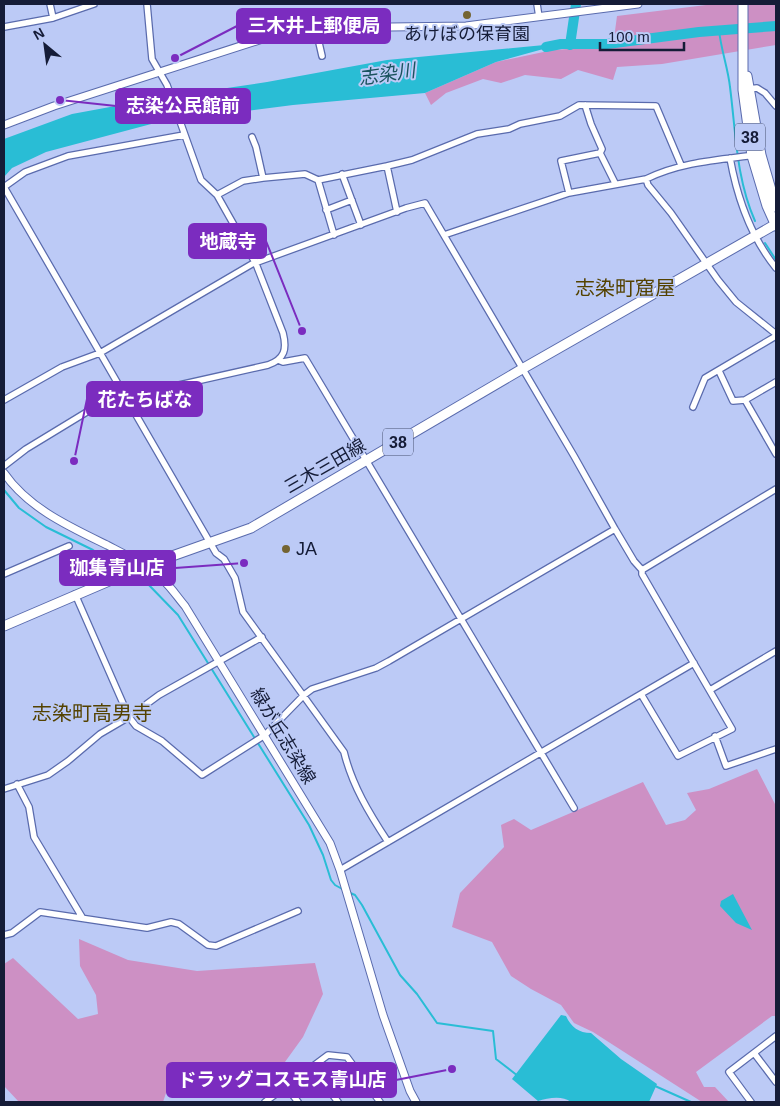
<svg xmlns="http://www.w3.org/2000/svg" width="780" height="1106" font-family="Arial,'Noto Sans JP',sans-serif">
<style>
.green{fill:#cd90c4}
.water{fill:#29bdd5}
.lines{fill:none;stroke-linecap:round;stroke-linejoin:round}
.stream{stroke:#29bdd5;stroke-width:2}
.river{stroke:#29bdd5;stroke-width:10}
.minor-casing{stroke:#5a6bad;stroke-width:8}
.tertiary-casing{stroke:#5a6bad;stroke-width:9}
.primary-casing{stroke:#5a6bad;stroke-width:11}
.minor{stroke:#fff;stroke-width:5.5}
.tertiary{stroke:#fff;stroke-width:7}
.primary{stroke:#fff;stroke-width:9}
.poi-dot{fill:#746432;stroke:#bccaf6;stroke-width:2}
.labels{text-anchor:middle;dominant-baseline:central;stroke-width:4;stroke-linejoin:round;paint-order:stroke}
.shield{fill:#bccaf6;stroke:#475070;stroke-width:1}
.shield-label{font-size:16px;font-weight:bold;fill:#151c37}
.poi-label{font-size:18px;fill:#151c37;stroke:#bccaf6}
.street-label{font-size:18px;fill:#151c37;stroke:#bccaf6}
.water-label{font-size:19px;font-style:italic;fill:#1a535e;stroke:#bccaf6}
.quarter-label{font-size:20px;fill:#544200;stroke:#bccaf6}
.leader{fill:none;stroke:#7b2cbf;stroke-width:2}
.callout-dot{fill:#7b2cbf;stroke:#bccaf6;stroke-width:2}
.callout{fill:#7b2cbf;stroke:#7b2cbf;stroke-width:2}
.callout-label{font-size:19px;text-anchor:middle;font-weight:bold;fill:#fff}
</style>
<rect width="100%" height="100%" fill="#bccaf6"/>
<path class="green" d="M714 4H776V45L662 64 617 67 613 80 578 70 561 79 525 75 501 83 483 79 446 93 431 105 425 93 496 62 553 50 613 46 617 16Z
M757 769 776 806V1016H772L696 1072 704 1087H715L729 1102H702L593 1032 574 1023 561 1005 531 989 511 976 492 942 452 927 460 893 504 847 501 825 514 819 531 830 643 782 666 825 685 820 696 810 687 793 709 789Z
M79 939 128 960 197 971 315 963 323 994 303 1037 277 1073 233 1094 220 1069 190 1095 166 1093 163 1102H19L4 1086V964L13 958 78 1019 98 1014 96 995 80 966Z"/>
<path class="water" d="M565 43 496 62 425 93 293 105 155 123 46 152 12 168 4 177V139L72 114 159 98 267 82 387 60Z
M733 894 752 930 736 923 720 906 721 901Z
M561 1015 566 1016C571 1027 579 1033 591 1033L621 1059 657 1084 649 1102H571C562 1095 548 1098 538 1101L512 1079Z"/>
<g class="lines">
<path class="stream" d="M719 30C721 50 728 68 730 87 736 133 736 178 755 221
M765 243 776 260
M4 490 19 508 46 527 93 550 127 570
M133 574 144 580 178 615 309 825 323 855 331 880 335 885 344 890
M348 892 355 895 362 905 400 975 417 994 437 1023 493 1031 496 1059 518 1076
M655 1086 691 1102"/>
<path class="river" d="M570 45 576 4
M546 47 561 44H607L699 32 776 26"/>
<g class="minor-casing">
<path id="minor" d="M50 4 53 18
M537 4 539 17
M4 27 53 18 94 4
M314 28 317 34 322 56
M748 89 757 88 765 93 776 106
M585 105 591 124 602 149 600 153 615 183
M252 137 256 147 263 178
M730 158C737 197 751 237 776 268
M342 174 361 225
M646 179 648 185 671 213 718 280 736 302 776 334
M318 180 387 166
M4 187 216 553 224 559 235 578 243 612 344 752C352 785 369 813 388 842
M4 187 25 172 68 156 184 135
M569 193 561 161 600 153
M217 195 243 181 263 178 305 174 318 180 334 235
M326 210 352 200
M397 212 387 166 412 160 477 134 509 129 520 124 560 116 579 105 656 106 681 165
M444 235 569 193 646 179C681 162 717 160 755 155
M278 360 283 362 305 358 574 808
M719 371 733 401 745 400
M776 382 745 400 776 454
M4 400 62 367 100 353 252 264 406 208 425 203 574 456 615 529 634 561 642 570V574L732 729 678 756 641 694
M693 407 705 378 776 336
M4 466 26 449 95 407 117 399 268 365C285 359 287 349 283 333L256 264 217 195 201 180 167 85 152 59 147 4
M642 570 776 489
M4 574 69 546
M75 594 129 717 136 726 162 741 202 775 265 735 304 695 312 689 376 668 389 661 615 529
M710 690 776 651
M715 736 726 766 776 749
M17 784 29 807 34 837 82 917
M4 789 48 775 68 761 100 734 129 717 159 695 262 637
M340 870 694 663
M4 935 12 933 40 912 147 928 171 922 179 924 208 945 216 946 298 911
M754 1053 776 1082
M312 1067 338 1102
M286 1086 298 1102
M265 1102 328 1055 347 1057 380 1102
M751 1102 729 1072 776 1036"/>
</g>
<g class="tertiary-casing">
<path id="tertiary" d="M4 125 54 106 278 34 314 28 466 26 638 4
M4 473C28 508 70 527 107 545 126 555 147 565 163 580 171 587 178 598 185 606L330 843 340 870 383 1015 410 1091 416 1102"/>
</g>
<g class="primary-casing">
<path id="primary" d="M743 4V90L752 156 767 206 776 226
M747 76 761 155 776 207
M4 626 144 566 251 528 522 369 776 224"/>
</g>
<use href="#minor" class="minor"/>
<use href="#tertiary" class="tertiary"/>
<use href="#primary" class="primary"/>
</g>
<g class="poi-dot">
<circle cx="467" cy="15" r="5"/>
<circle cx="286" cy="549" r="5"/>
</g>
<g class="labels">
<g class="shield">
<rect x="735" y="123.5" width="30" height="27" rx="4"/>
<rect x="383" y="428.5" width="30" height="27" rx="4"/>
</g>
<g class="shield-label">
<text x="750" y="137">38</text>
<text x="398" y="442">38</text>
</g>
<g class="poi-label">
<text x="467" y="34">あけぼの保育園</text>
<text x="296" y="549" text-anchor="start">JA</text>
</g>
<g class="street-label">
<text transform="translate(325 466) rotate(-30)">三木三田線</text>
<text transform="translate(283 736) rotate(59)">緑が丘志染線</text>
</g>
<g class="water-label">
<text transform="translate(387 74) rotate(-8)">志染川</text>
</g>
<g class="quarter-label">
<text x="625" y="288">志染町窟屋</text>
<text x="92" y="713">志染町高男寺</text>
</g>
</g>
<path class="leader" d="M175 58L237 26M60 100L116 106M302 331L266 241M74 461L87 399M244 563L175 568M452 1069L396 1080"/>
<g class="callout-dot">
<circle cx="175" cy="58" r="5"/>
<circle cx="60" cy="100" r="5"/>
<circle cx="302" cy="331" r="5"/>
<circle cx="74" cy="461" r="5"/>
<circle cx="244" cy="563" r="5"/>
<circle cx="452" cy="1069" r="5"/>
</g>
<g class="callout">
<rect x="237" y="9" width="153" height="34" rx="5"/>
<rect x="116" y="89" width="134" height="34" rx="5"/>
<rect x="189" y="224" width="77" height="34" rx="5"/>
<rect x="87" y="382" width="115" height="34" rx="5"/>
<rect x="60" y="551" width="115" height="34" rx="5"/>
<rect x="167" y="1063" width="229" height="34" rx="5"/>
</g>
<g class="callout-label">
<text x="314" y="32">三木井上郵便局</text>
<text x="183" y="112">志染公民館前</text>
<text x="228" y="248">地蔵寺</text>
<text x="145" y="406">花たちばな</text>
<text x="117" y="574">珈集青山店</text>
<text x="282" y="1086">ドラッグコスモス青山店</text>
</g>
<rect width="780" height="1106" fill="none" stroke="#151c37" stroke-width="10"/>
<g transform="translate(45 45) rotate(331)" stroke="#bccaf6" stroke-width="4" paint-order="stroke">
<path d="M0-4L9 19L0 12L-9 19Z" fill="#151c37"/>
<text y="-8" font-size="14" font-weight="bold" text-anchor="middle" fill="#151c37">N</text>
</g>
<path d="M600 42v8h84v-8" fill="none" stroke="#151c37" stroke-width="2.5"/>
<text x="608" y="42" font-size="15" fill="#151c37" stroke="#bccaf6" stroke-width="4" paint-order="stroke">100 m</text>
</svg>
